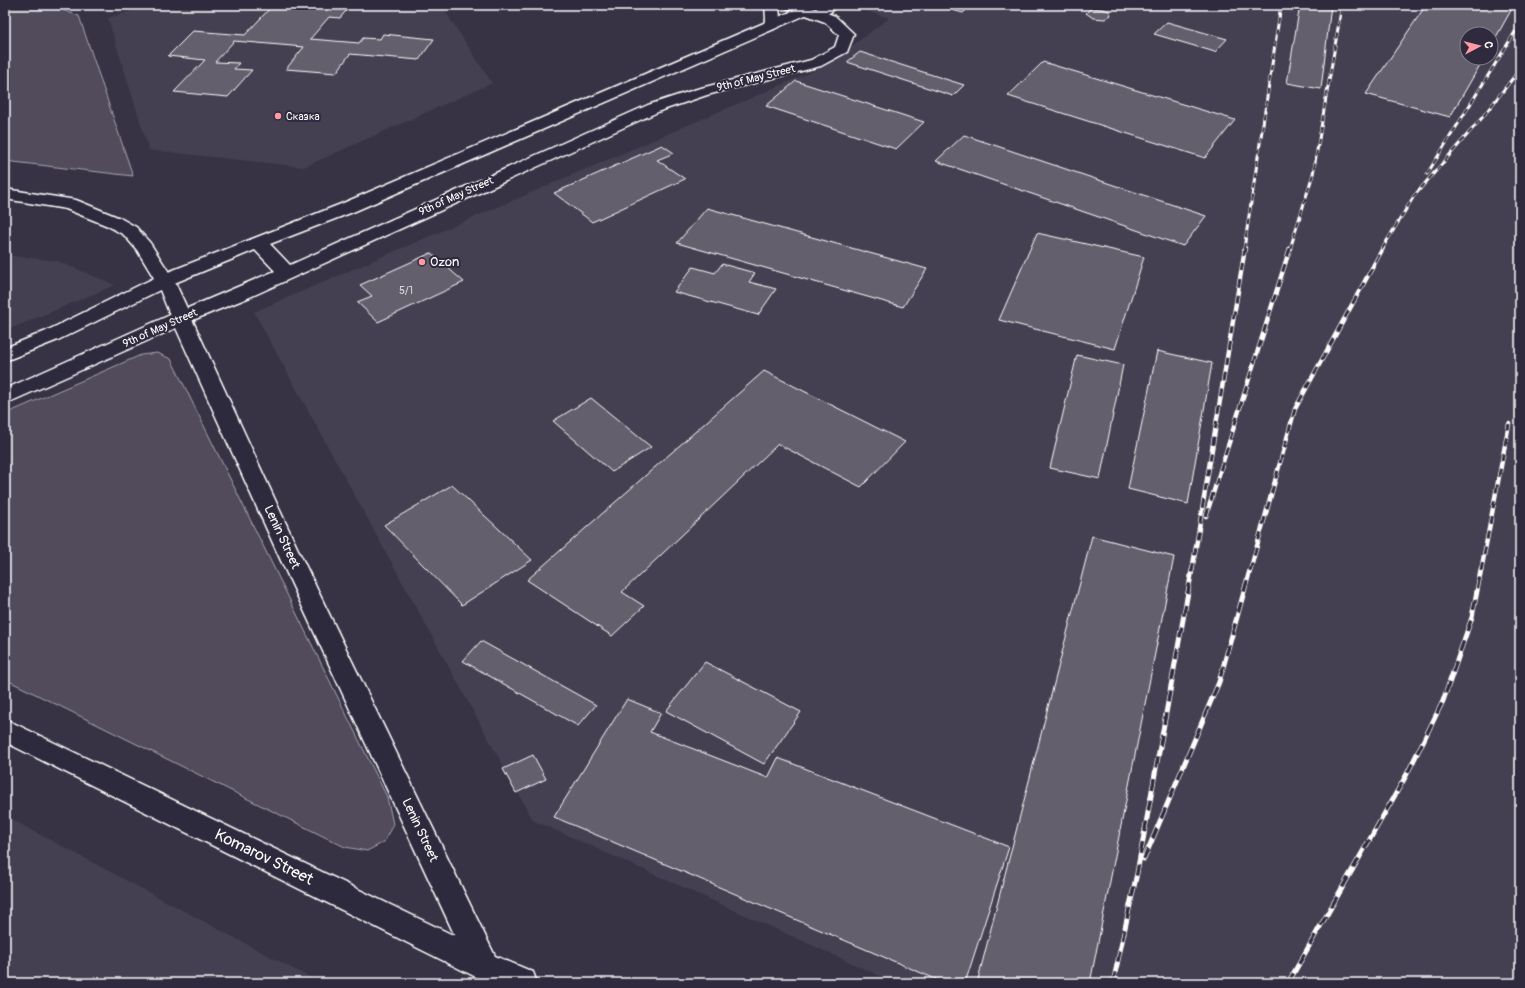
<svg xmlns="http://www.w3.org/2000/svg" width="1525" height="988" font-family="Pangolin,sans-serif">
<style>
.built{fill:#444051;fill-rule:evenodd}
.green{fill:#514c5c;stroke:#a8a6ae}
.building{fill:#635f6d;stroke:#fff}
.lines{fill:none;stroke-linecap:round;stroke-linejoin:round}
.service-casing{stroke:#fff;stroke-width:3}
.minor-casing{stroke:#fff;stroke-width:3}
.tertiary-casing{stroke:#fff;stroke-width:3}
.service{fill:#2f2a3d;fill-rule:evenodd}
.minor{fill:#2f2a3d;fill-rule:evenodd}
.tertiary{fill:#2f2a3d;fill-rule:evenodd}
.rail-far2-casing{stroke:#fff;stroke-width:3}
.rail-far1-casing{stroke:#fff;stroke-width:4.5}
.rail-casing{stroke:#fff;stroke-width:5}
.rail-far2{stroke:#2f2a3d;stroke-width:2;stroke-dasharray:6;stroke-linecap:butt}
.rail-far1{stroke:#2f2a3d;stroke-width:3;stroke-dasharray:8;stroke-linecap:butt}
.rail{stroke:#2f2a3d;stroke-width:3.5;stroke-dasharray:11;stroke-linecap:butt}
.poi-dot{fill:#ff9aa2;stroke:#2f2a3d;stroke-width:1.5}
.labels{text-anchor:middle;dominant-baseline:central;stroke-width:4;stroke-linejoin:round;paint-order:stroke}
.far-street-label{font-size:11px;fill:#fff;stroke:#2f2a3d}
.far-poi-label{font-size:11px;fill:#fff;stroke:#2f2a3d;text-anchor:start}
.number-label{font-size:11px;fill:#d8d7da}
.poi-label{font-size:13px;fill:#fff;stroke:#2f2a3d;text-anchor:start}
.street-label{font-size:13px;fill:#fff;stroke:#2f2a3d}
.near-street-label{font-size:16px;fill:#fff;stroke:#2f2a3d}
</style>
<rect width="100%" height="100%" fill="#373345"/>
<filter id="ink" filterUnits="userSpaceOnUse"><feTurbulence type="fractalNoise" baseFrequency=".025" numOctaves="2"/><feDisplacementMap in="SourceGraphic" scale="8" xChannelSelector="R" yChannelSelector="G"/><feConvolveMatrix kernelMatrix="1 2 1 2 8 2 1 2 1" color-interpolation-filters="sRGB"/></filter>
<g filter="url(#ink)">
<path class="built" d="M152 5H441L492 83 304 167 149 150 108 18Z
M846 5H1520V983H896L533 820 254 312 825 66 889 18ZM1467 34H1491V58H1467Z
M5 255 57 261 115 285 5 331Z
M5 816 320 983H5Z"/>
<path class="green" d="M5 5H49L79 16 133 176 5 161Z
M157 353 171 359 387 797 393 824 384 842 367 851 345 847 5 679V414L141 355Z"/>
<path class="building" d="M273 5 350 6 340 18 329 17 310 39 359 43 363 38 380 39 383 34 434 39 419 60 350 54 336 73 286 69 304 47 234 41 215 62 239 63 234 69 252 70 228 97 174 92 205 60 168 56 193 31 245 35Z
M935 5H972L963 13Z
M1300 5H1331L1321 89 1287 83Z
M1426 5H1514L1491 46V34H1467V58H1484L1450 117 1366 94Z
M1091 8 1102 9 1109 11 1111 15 1105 19 1093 18 1086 13Z
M1167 22 1227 39 1215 52 1154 34Z
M860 52 964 85 953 96 847 62Z
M1043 62 1235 120 1205 158 1008 96Z
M796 81 924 122 896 149 766 106Z
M964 135 1206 216 1183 246 936 161Z
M662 145 674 153 657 160 685 179 592 222 554 193Z
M707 208 927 269 903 307 677 243Z
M1037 233 1144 257 1115 349 999 320Z
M431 253 464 282 378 322 357 302 372 296 360 285Z
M722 264 755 273 749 282 776 289 758 315 674 292 693 267 715 273Z
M1157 351 1212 363 1188 504 1128 489Z
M1077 355 1123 365 1100 479 1050 468Z
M764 371 905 442 861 487 778 444 622 592 644 606 612 636 527 580Z
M591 398 651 447 612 472 553 421Z
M452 485 532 560 462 605 384 525Z
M1092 536 1174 557 1090 983H977Z
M481 641 596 705 578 726 463 661Z
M705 662 801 712 764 764 666 711Z
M627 699 661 713 650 732 768 778 778 758 1009 847 965 983H945L554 817Z
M533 755 546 779 516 793 503 769Z"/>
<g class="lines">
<g class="service-casing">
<path id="service" d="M821 5H837C832 13 821 19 812 17L810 14Z
M805 6 810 7 812 10 810 13 774 29 769 30 764 29 762 26 764 23Z"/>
</g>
<g class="minor-casing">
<path id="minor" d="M765 5H779L780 19 774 29 353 212 270 244 290 265 648 105 697 89 811 60 835 47 839 35 825 22 787 8 785 5H805L835 16 854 34 847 52 821 66 707 95 660 111 250 297 188 322 181 324 174 322 171 318 174 314 275 271 255 250 172 284 165 286 158 284 156 280 158 276 341 204 764 23 766 19Z"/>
</g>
<g class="tertiary-casing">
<path id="tertiary" d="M5 189 76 200 120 218 136 227 150 243 174 280 299 552 495 956 533 972 537 983H488L5 742V719L455 936 277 552 176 328 5 404V389L170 315 160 290 58 340 5 361V348L44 332 154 278 137 250 124 235 108 226 66 209 5 199Z"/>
</g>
<use href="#service" class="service"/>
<use href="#minor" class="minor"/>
<use href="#tertiary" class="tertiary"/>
<g class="rail-far2-casing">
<path id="rail-far2" d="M1427 174 1520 24
M1244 249 1281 5
M1290 249 1313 174 1342 5
M1382 249 1414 196 1481 119 1520 69"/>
</g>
<g class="rail-far1-casing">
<path id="rail-far1" d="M1206 516 1290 248
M1192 571 1245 248
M1250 571 1295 409 1383 248
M1481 571 1509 424"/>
</g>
<g class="rail-casing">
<path id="rail" d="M1144 859 1219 682 1250 570
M1113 983 1137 873 1192 570
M1288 983 1407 774 1443 701 1472 617 1481 570"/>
</g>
<use href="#rail-far2" class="rail-far2"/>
<use href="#rail-far1" class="rail-far1"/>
<use href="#rail" class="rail"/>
</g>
</g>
<g class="poi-dot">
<circle cx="278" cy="116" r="4"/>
<circle cx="422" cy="262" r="4"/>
</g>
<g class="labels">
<g class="far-street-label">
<text transform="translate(756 78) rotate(-14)">9th of May Street</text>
<text transform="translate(456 196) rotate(-24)">9th of May Street</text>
<text transform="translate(160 328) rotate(-24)">9th of May Street</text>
</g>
<g class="far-poi-label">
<text x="286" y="116">Сказка</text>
</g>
<g class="number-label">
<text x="406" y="290">5/1</text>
</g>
<g class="poi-label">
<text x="430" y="262">Ozon</text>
</g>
<g class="street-label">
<text transform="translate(282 537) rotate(65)">Lenin Street</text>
<text transform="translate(420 830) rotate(65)">Lenin Street</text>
</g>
<g class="near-street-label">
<text transform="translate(264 857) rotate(26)">Komarov Street</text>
</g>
</g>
<rect width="1525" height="988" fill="none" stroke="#2f2a3d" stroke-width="20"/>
<rect x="10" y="10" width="1505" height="968" fill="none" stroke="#fff" stroke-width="1.5" filter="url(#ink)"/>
<g transform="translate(1479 46) rotate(83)"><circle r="19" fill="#2f2a3d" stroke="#827f8b"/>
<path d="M0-3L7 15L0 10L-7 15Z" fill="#ff9aa2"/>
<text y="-6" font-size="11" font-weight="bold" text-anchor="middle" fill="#ffffff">С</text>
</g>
</svg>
